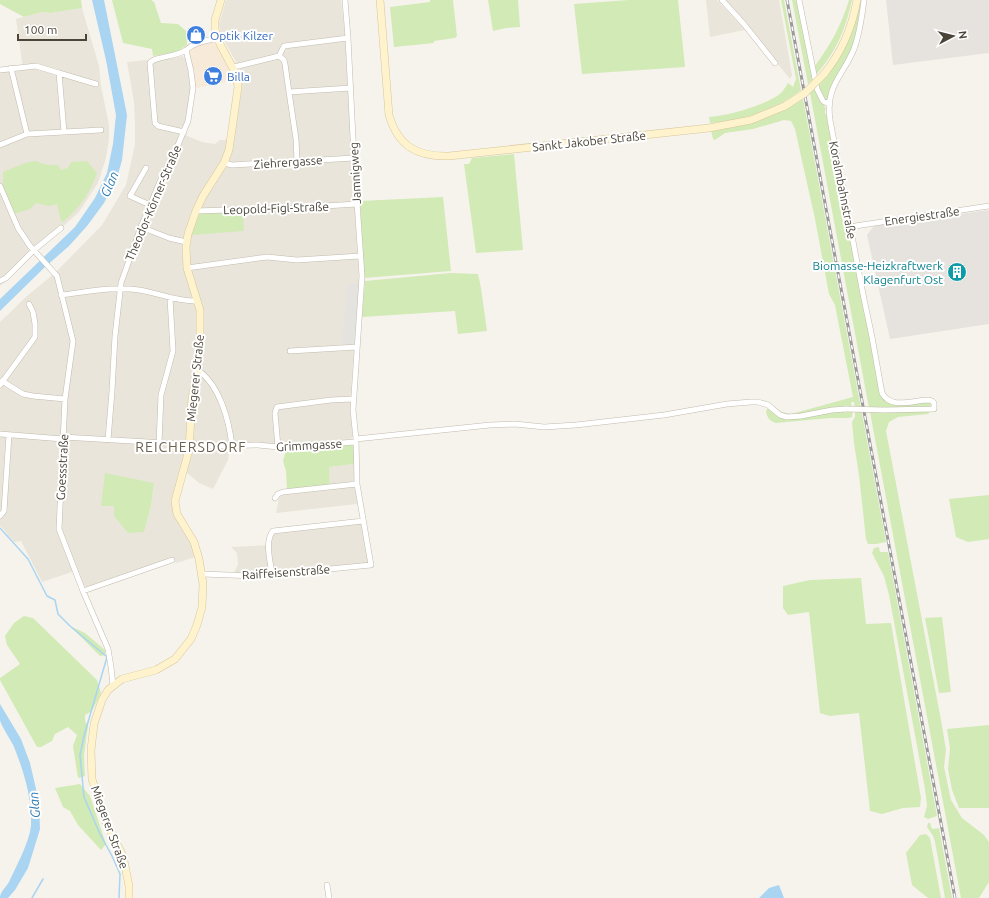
<svg xmlns="http://www.w3.org/2000/svg" width="989" height="898" font-family="Ubuntu,sans-serif">
<style>
.residential{fill:#eae5da;fill-rule:evenodd}
.commercial{fill:#f7ead8}
.industrial{fill:#e6e2dd}
.green{fill:#d2eab5}
.parking{fill:#e5e3e0}
.water{fill:#a9d4f2}
.lines{fill:none;stroke-linecap:round;stroke-linejoin:round}
.stream{stroke:#a9d4f2;stroke-width:1.5}
.minor-casing{stroke:#c2bbae;stroke-width:6}
.secondary-casing{stroke:#d6c79b;stroke-width:8}
.minor{stroke:#fff;stroke-width:5}
.secondary{stroke:#fff3cd;stroke-width:7}
.rail-casing{stroke:#9a9a9a;stroke-width:3}
.rail{stroke:#fff;stroke-width:1.5;stroke-dasharray:4.5;stroke-linecap:butt}
.minor-bridge-casing{stroke:#c2bbae;stroke-width:6;stroke-linecap:butt}
.secondary-bridge-casing{stroke:#d6c79b;stroke-width:8;stroke-linecap:butt}
.minor-bridge{stroke:#fff;stroke-width:5}
.secondary-bridge{stroke:#fff3cd;stroke-width:7}
.labels{text-anchor:middle;dominant-baseline:central;stroke-width:4;stroke-linejoin:round;paint-order:stroke}
.shop-label{font-size:12px;fill:#366cbe;stroke:#fff;text-anchor:start}
.street-label{font-size:12px;fill:#4b4439;stroke:#fff}
.culture-label{font-size:12px;fill:#0d838f;stroke:#fff;text-anchor:end}
.water-label{font-size:13px;font-style:italic;fill:#2e7ab2;stroke:#fff}
.quarter-label{font-size:14px;letter-spacing:1px;fill:#6e6250;stroke:#fff}
</style>
<rect width="100%" height="100%" fill="#f6f3ec"/>
<path class="residential" d="M226 0H341L345 34 359 282 350 404 353 436 351 439 285 445H230L228 460 213 489 199 483 181 468 173 495 172 506 176 519 192 546 195 557 177 563 168 559 86 587 84 586 78 570 42 582 21 541 14 542 0 525V322L27 296 55 273 102 225 126 185 135 144V123L134 102 127 62 146 60 155 61 182 56 186 58 191 88 185 135 202 142 215 144 220 140H234L242 87 241 71 220 33 219 24ZM154 484 151 506 144 532 114 516V506H101Z
M706 0H717L745 30 710 37Z
M724 0H779L792 75 790 79 747 26Z
M82 8 99 66 101 86 109 125V139L106 158 98 183 79 212 32 254 0 286V72L23 69 16 19 42 12 51 13Z
M354 464 357 504 276 513 279 498 282 494 330 490 329 467Z
M361 523 369 564 259 574 234 573 238 564 237 553 231 547 271 545 273 535 277 532Z"/>
<path class="commercial" d="M214 42 232 71 234 80 197 88 195 86 193 67 188 50 198 45Z"/>
<path class="industrial" d="M886 0H989V53L893 65Z
M989 210V324L890 339 867 235 874 226Z"/>
<path class="green" d="M0 0H81L82 8 51 13 42 12 24 17 0 4Z
M112 0H151L154 2 161 23 178 24 186 31 187 45 177 52 153 56 152 49 123 43Z
M430 0H453L457 36 455 38 434 41V43L394 47 390 7 430 2Z
M488 0H518L520 27 506 28 493 31Z
M629 0H678L685 67 582 74 574 4Z
M781 0H784L801 90C776 110 741 121 710 123L709 117C727 116 767 105 781 93 784 90 786 86 788 83L793 87 796 79Z
M792 0H798L813 79 808 84Z
M849 0H852C845 31 836 52 815 76L814 67C830 46 841 26 849 0Z
M860 0H862L855 43 828 99H825L818 86C843 59 851 35 860 0Z
M815 89 826 109 825 110V114L827 115 880 393 885 400 927 402 931 404 930 407 869 408 810 93Z
M803 99 886 542 876 544H868L866 539 859 475 854 443 852 422 855 417V412L854 402H851L852 407 794 416 779 413 751 399 766 401 782 412 791 414 853 397 835 305 829 294 815 219 795 129 791 121 784 120 753 129 725 133 715 140 713 139 711 130 786 109Z
M514 154 523 250 476 253 464 164H469L472 158Z
M35 161 47 165H58L61 170 68 168 71 162 87 161 97 173C90 194 79 208 63 222L61 221 57 204 48 206 36 203 30 209 14 214 3 186V172L25 163Z
M443 197 451 271 364 278 360 201Z
M198 212H243L244 231 191 235Z
M451 273 478 274 481 288 487 331 458 334 455 311 362 317 365 281Z
M768 408 779 415 839 411H853L852 417 848 418H830L776 423C770 421 767 418 766 411Z
M931 411 928 414 898 417 889 422 886 431 941 720 946 750 944 767 951 800 962 818 984 835 989 842V882L979 898H961L870 412Z
M351 445 354 446V464L329 467 330 486 287 490 286 471 283 461 286 450Z
M105 473 154 483 151 506 144 532 128 533 114 516V506H101Z
M989 495V539L968 542 956 537 949 499Z
M879 547 880 552H888L937 816 928 819 924 817 927 806 925 789 889 595 884 576 872 553 874 548Z
M861 578 866 624 891 623 921 798 920 807 903 808 882 814 870 811 859 713 830 716 820 713 809 612 788 615 783 608V586L810 580Z
M24 616 33 618 97 680 101 693 92 711 85 715V721L88 726 84 755 85 776 78 778 73 746 77 735 68 727 55 734 52 741 41 747H37L0 680V678L20 664 7 645 5 636 14 623Z
M942 617 951 692 939 693 925 618Z
M70 626 85 633 105 650V655L100 656Z
M989 725V808H959L952 790 948 769 950 748 947 729Z
M80 784 90 796 106 844 101 850 78 825 70 811 63 807 55 788Z
M928 823H930L932 829 939 828 952 898H945L935 842 933 836 927 827Z
M926 834 930 838 941 898H928L912 885 906 853 920 835Z"/>
<path class="parking" d="M359 283 355 343 342 344 347 285Z"/>
<path class="water" d="M92 0H104L127 115 122 160 117 178 104 203 87 226 69 246 45 267 0 311V299L75 227 95 198 107 173 113 144 116 115 106 60Z
M0 704 21 739 30 763 39 802 40 829 28 868 15 890 8 898H0C0 892 6 887 9 882 16 867 30 841 31 825 32 798 24 772 14 747 11 740 1 726 0 720 0 715 0 709 0 704Z
M779 885 784 898H759L769 888Z"/>
<g class="lines">
<path class="stream" d="M0 528 28 559 47 596 55 600 58 614 70 626 107 657 84 736 80 755 84 797 100 834 112 856 120 874 119 898
M32 898 43 879"/>
<g class="minor-casing">
<path id="minor" d="M722 0 743 23 775 63
M799 0 817 89 823 101 829 104
M864 0C862 16 860 33 854 49 843 76 825 86 830 120L863 294 872 337 882 393C891 410 913 400 929 400L932 401 934 403V409L884 410
M279 56 284 60 285 64 289 92 351 88
M234 67 279 56 284 46 348 38
M11 68 27 134
M0 70 36 66 59 73
M96 84 59 73 64 132 101 130
M289 92 296 139 297 161
M184 132 158 126 155 123 150 63C155 56 177 57 186 50
M0 145 27 134 64 132
M224 163 232 165 354 158
M146 168 130 196 150 205
M0 186 18 228 30 246 57 276 73 341 65 399 59 529 83 591 108 649 111 667 113 685
M196 211 292 208 357 204
M855 226 989 206
M141 227 169 238 186 242
M187 268 267 257 297 260 360 256
M0 281 6 278 34 250 61 228
M61 295C87 292 114 286 139 290 159 293 177 302 197 301
M290 351 357 347
M198 370C220 386 229 420 232 446
M2 381 23 394 33 396 65 399
M0 385 35 337V324L33 312 29 304
M0 434 63 439
M63 437 216 446 258 445 278 447 356 442
M356 439 490 425 515 424 544 427 576 425 664 415 727 404 751 402H758L768 405 780 415 787 417 801 416 832 410 846 409
M108 440 112 391 115 336 121 283 141 227 162 177 175 152 188 121 193 88 191 71 186 50C195 42 206 41 217 38
M159 443 161 395 173 351 170 298
M278 447 275 413 277 407 331 400 353 399
M275 498 278 494 283 492 357 484
M0 516 4 511 9 435
M202 574 257 576 371 565 357 484 356 439 353 410 362 276 354 158 348 38 345 0
M272 575C271 563 264 541 273 531L363 521
M83 591 172 560
M327 885 329 898"/>
</g>
<g class="secondary-casing">
<path id="secondary" d="M380 0 389 115C398 146 417 157 449 156L709 128 751 120 785 106
M824 74C842 52 852 28 857 0
M129 898V886L123 856 106 822 92 779 91 750 94 724 102 700 108 690 122 679 156 670 175 659 191 639 197 625 202 607 203 584 199 559 194 542 177 514 175 501 189 450 192 398 198 370 200 346V310L187 268 186 247 188 234 196 211 203 196 224 163 229 150 238 87 236 74 220 44 215 30V20L221 0"/>
</g>
<use href="#minor" class="minor"/>
<use href="#secondary" class="secondary"/>
<g class="rail-casing">
<path id="rail" d="M787 0 955 898"/>
</g>
<use href="#rail" class="rail"/>
<g class="minor-bridge-casing">
<path id="minor-bridge" d="M846 409 884 410"/>
</g>
<g class="secondary-bridge-casing">
<path id="secondary-bridge" d="M785 106 805 93 824 74"/>
</g>
<use href="#minor-bridge" class="minor-bridge"/>
<use href="#secondary-bridge" class="secondary-bridge"/>
</g>
<defs>
<g id="shop-disc" transform="scale(1)"><circle r="9.5" fill="#3f7fe0" stroke="#fff"/><path d="M-5-2.5h2.3a2.7 3.5 0 0 1 5.4 0H5L5.5 6h-11ZM-1.5-2.5h3a1.5 2.3 0 0 0-3 0Z" fill="#fff"/></g>
<g id="supermarket-disc" transform="scale(1)"><circle r="9.5" fill="#3f7fe0" stroke="#fff"/><path d="M-6-5.5h2.5l.6 2H6L4.5 2H-2.5L-4.4-4H-6ZM-1.5 3.2a1.3 1.3 0 1 0 .1 0ZM3 3.2a1.3 1.3 0 1 0 .1 0Z" fill="#fff"/></g>
<g id="building-disc" transform="scale(1)"><circle r="9.5" fill="#0f9aa8" stroke="#fff"/><path d="M-4-6H4V6H1V3H-1V6H-4ZM-2.5-4.3h1.7v1.8h-1.7ZM.8-4.3h1.7v1.8H.8ZM-2.5-1h1.7V.8h-1.7ZM.8-1h1.7V.8H.8Z" fill="#fff"/></g>
</defs>
<g fill-rule="evenodd">
<use href="#shop-disc" x="196" y="35"/>
<use href="#supermarket-disc" x="213" y="76"/>
<use href="#building-disc" x="957" y="272"/>
</g>
<g class="labels">
<g class="shop-label">
<text x="210" y="35">Optik Kilzer</text>
<text x="227" y="76">Billa</text>
</g>
<g class="street-label">
<text transform="translate(589 141) rotate(-6)">Sankt Jakober Straße</text>
<text transform="translate(288 162) rotate(-4)">Ziehrergasse</text>
<text transform="translate(355 173) rotate(-93)">Jamnigweg</text>
<text transform="translate(843 190) rotate(79)">Koralmbahnstraße</text>
<text transform="translate(153 203) rotate(-67)">Theodor-Körner-Straße</text>
<text transform="translate(276 208) rotate(-2)">Leopold-Figl-Straße</text>
<text transform="translate(922 216) rotate(-8)">Energiestraße</text>
<text transform="translate(195 378) rotate(-84)">Miegerer Straße</text>
<text transform="translate(309 445) rotate(-3)">Grimmgasse</text>
<text transform="translate(62 467) rotate(-87)">Goessstraße</text>
<text transform="translate(286 572) rotate(-4)">Raiffeisenstraße</text>
<text transform="translate(110 827) rotate(70)">Miegerer Straße</text>
</g>
<g class="culture-label">
<text x="943" y="265">Biomasse-Heizkraftwerk<tspan x="943" dy="14">Klagenfurt Ost</tspan></text>
</g>
<g class="water-label">
<text transform="translate(109 184) rotate(-67)">Glan</text>
<text transform="translate(34 805) rotate(-94)">Glan</text>
</g>
<g class="quarter-label">
<text x="191" y="447">REICHERSDORF</text>
</g>
</g>
<g transform="translate(953 36) rotate(83)" stroke="#ffffff" stroke-width="3" paint-order="stroke">
<path d="M0-3L7 15L0 10L-7 15Z" fill="#4b4439"/>
<text y="-6" font-size="11" font-weight="bold" text-anchor="middle" fill="#4b4439">N</text>
</g>
<path d="M18 34v6h68v-6" fill="none" stroke="#4b4439" stroke-width="2"/>
<text x="24" y="34" font-size="12" fill="#4b4439" stroke="#ffffff" stroke-width="3" paint-order="stroke">100 m</text>
</svg>
